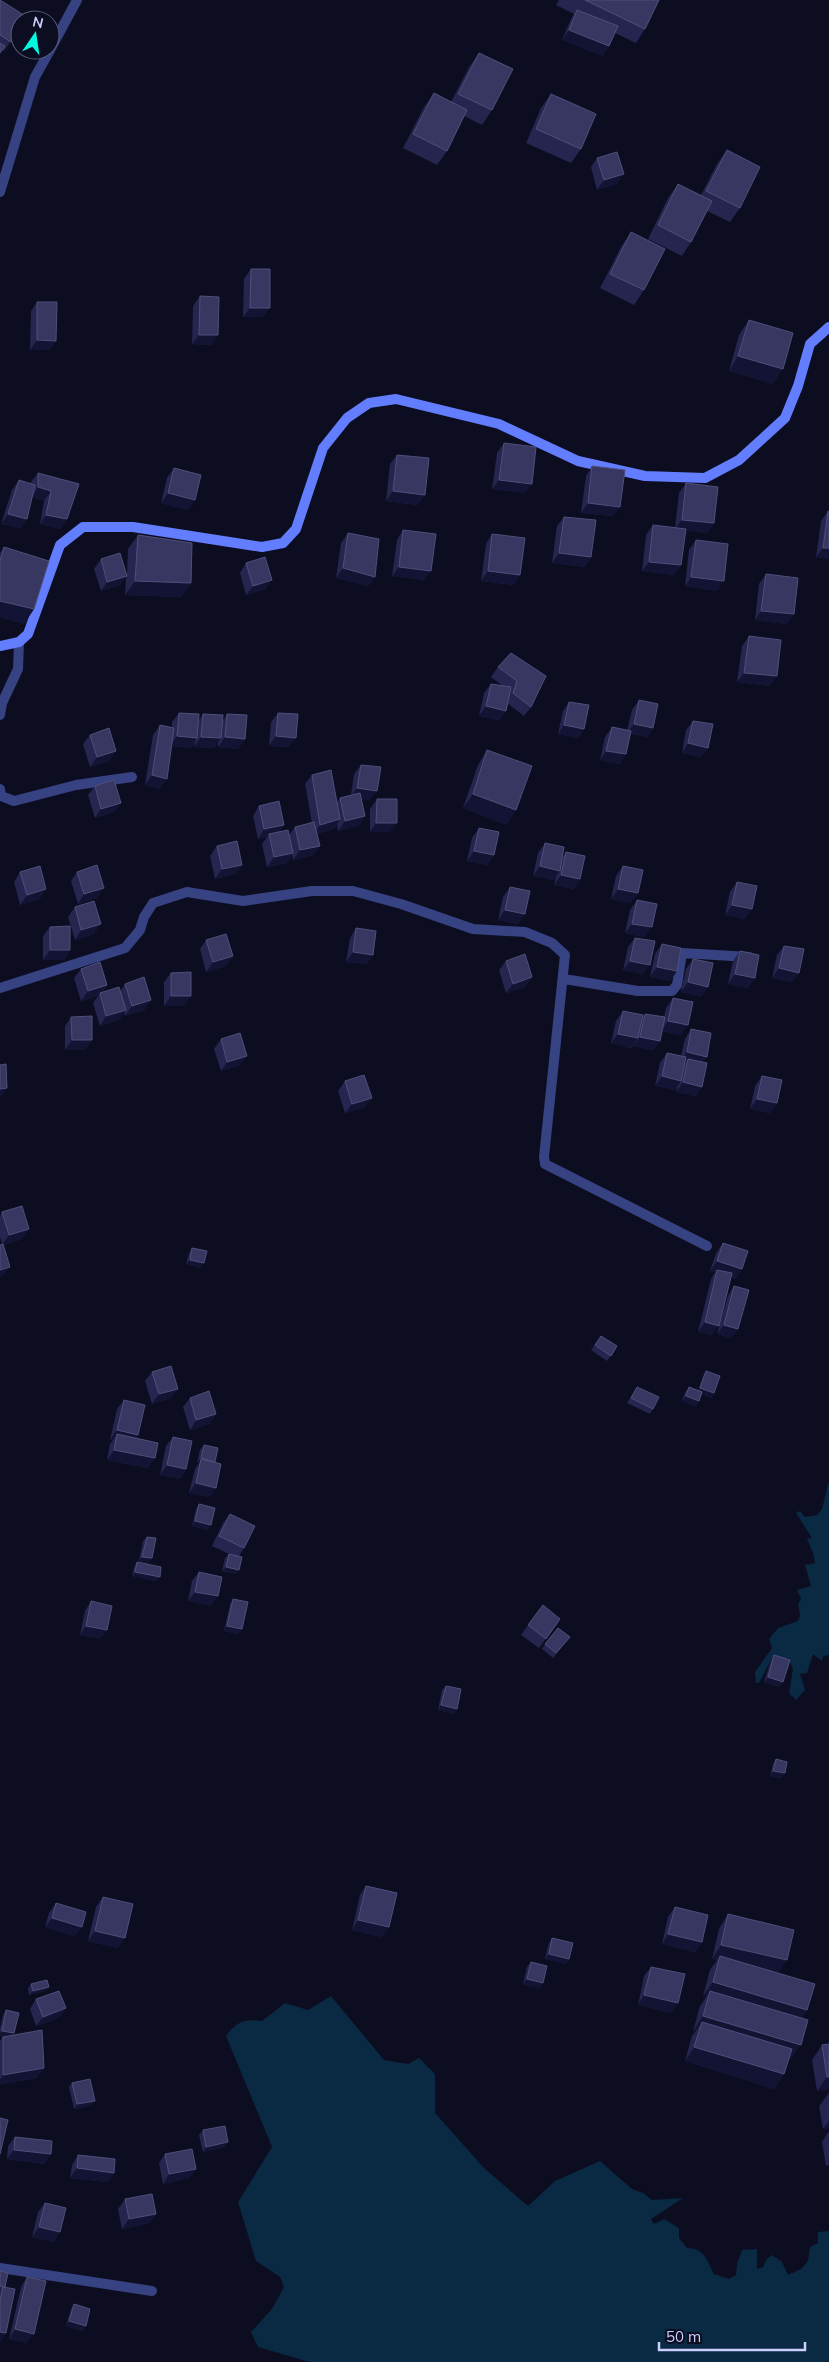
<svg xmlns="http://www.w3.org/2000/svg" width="829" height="2362" font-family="Mulish,sans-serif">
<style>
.water{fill:#0a2942}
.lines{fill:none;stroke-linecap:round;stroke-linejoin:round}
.street{stroke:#364281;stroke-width:10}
.secondary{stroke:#637dff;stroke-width:10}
.wall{fill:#25254f}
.shaded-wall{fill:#131434}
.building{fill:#373762;stroke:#4e4f7b}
</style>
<rect width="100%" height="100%" fill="#0c0d20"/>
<path class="water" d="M829 1481V1655L823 1656 822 1661 813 1654 807 1673 800 1674 805 1690 796 1700 789 1693 793 1669 788 1658H772L759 1683H756L755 1672 772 1648 769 1639 778 1628 798 1621 800 1615 798 1604 801 1599 797 1590 811 1586 805 1565 815 1563 813 1553 807 1539 812 1538 796 1513 800 1511 805 1517 817 1515 822 1509Z
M331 1996 384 2060 408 2064 419 2058 435 2074V2113L484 2168 528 2206 555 2181 600 2161 632 2189 643 2193 652 2200 683 2198 651 2219 654 2224 664 2219 679 2228V2238L687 2248C704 2248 707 2260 714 2274L729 2279 736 2275 737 2264 742 2250 757 2249V2269L763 2267 766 2260 772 2255 782 2262 788 2275 801 2269 808 2261 810 2247 818 2243V2232L829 2231V2362H309L258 2347 251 2332 272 2309 284 2287 280 2277 256 2261 238 2202 272 2147 226 2036C237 2021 245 2019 262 2021L285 2003 308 2010Z"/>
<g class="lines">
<path class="street" d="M50 50 77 0
M0 192 35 77 50 50
M0 715 2 703 18 669 19 642
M0 789 1 796 14 801 76 785 132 777
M564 979 638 991H672L677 985 682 953 749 957
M0 988 125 948 140 930 144 917 153 903 187 892 243 901 312 891H353L401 904 473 929 525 932 552 943 565 955 544 1157 545 1164 707 1246
M0 2268 152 2291"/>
<path class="secondary" d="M0 646 19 642 28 634 60 545 83 527H133L262 547 283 543 296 529 323 448 347 418 369 403 396 399 499 424 578 461 645 476 705 478 739 460 785 418 798 386 810 344 829 327"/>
</g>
<path class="wall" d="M0 0 20 28 4 51 2 50 0 53Z
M559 0H659L645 29 636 43 615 33 609 46 603 56 562 40 571 19 574 14 556 5Z
M479 53 492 110 482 125 464 116 447 151 437 165 403 148 424 107 434 93 451 102 469 67Z
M551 94 581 149 571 163 526 143 541 108Z
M727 150 740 208 730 222 707 211 691 242 682 256 648 239 668 198 678 184 701 195 717 164Z
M597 158 617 184 597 190 591 167Z
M631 232 644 290 634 305 600 288 621 247Z
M251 269 263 317H243L244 279Z
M200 296 212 345 192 344 193 306Z
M37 302 56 341 49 350H30L31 311Z
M749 320 773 384 729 371 739 335Z
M504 443 525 493 492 489 497 453Z
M397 455 418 505 386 501 390 464Z
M592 466 613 516 581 513 586 476Z
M174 468 188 510 161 503 167 478Z
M38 473 79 484 61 529 40 524 44 501 32 497 27 519 20 528 1 524 12 490 19 480 31 484V482Z
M686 483 714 523 707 533 685 530 674 575 642 571 646 535 653 525 675 528 679 493Z
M828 511 829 559 816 557 821 521Z
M564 517 591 557 585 567 552 563 557 526Z
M403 530 425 580 392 576 397 540Z
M348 533 375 577 368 586 336 578 341 543Z
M492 534 514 585 481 581 486 544Z
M138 535 191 583 181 597 125 595 126 576 120 585 101 591 94 569 101 559 127 575 128 549Z
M696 540 717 591 685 586 689 550Z
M4 547 34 609 24 624 0 617V553Z
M246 563 266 589 246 595 240 573Z
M766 574 787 624 755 620 759 584Z
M749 636 770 686 737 682 742 646Z
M511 653 531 707 524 716 507 703 506 711 499 720 479 716 484 693 491 684 503 686 491 677 498 667Z
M639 700 653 728 647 737 631 734 620 764 600 760 605 737 612 727 627 731 632 710Z
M569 702 584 729 578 738 558 734 563 711Z
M179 713 199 720 203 714 223 720 227 714 245 739 238 749 218 747V742L214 748 194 747 195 742 191 748 172 746 160 789 145 785 153 735 160 725 172 728V722Z
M278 713 289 747 269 746 271 722Z
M693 721 708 748 701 757 682 753 686 730Z
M90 735 116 751 109 761 90 767 83 744Z
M487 750 507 825 463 808 478 765Z
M361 765 370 800 361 799 365 816 358 826 338 831 337 824 334 829 317 834 320 846 313 855 293 860 292 855 287 863 267 867 262 844 267 837 258 839 253 816 259 806 284 825 279 832 289 835 295 827 312 823 305 784 312 775 337 802 340 798 351 795 354 774Z
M95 786 121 803 114 812 95 818 88 795Z
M377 799 390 832H370V809Z
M479 828 494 855 487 865 467 861 472 838Z
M545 843 562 857 566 852 580 879 574 889 554 885 556 876 553 880 533 876 538 853Z
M217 846 242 865 235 874 215 879 210 856Z
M623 866 631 903 611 899 616 876Z
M20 872 40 899 20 905 14 882Z
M77 872 97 898 78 904 71 881Z
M737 882 745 919 725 915 730 892Z
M510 887 518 924 498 920 503 897Z
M637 900 645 937 625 933 630 910Z
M75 907 94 934 75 940 68 917Z
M50 927 70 950 64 960H43V936Z
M356 928 373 955 366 964 346 962 350 938Z
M635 938 643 974 623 970 628 947Z
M206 940 233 956 226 966 206 972 200 949Z
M662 944 677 971 670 981 650 977 655 954Z
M784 946 799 973 792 982 772 978 777 955Z
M740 951 748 988 728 984 733 961Z
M693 959 708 987 701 996 681 992 686 969Z
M506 961 532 977 525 987 506 993 499 970Z
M81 969 107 985 102 993 120 991 125 984 145 1010 125 1016 124 1012 119 1020 100 1026 93 1003 98 996 81 1001 74 978Z
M171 973 184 1006H164V982Z
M673 998 681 1035 662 1031 660 1041 653 1050 633 1046 634 1045 631 1048 611 1043 616 1021 623 1011 643 1017 645 1014 664 1017 666 1008Z
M71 1017 85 1050H65V1026Z
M691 1029 707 1057 703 1062 696 1096 676 1092 677 1087 675 1090 655 1086 660 1063 667 1053 681 1056 685 1039Z
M221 1039 240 1065 221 1071 214 1049Z
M762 1076 777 1103 770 1113 750 1109 755 1086Z
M345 1081 365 1107 345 1113 338 1091Z
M2 1212 22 1239 3 1245V1276L2 1244 0 1237V1216Z
M723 1243 742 1269 735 1279 731 1277 712 1335 698 1332 711 1279 715 1272 710 1271 716 1253Z
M192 1248 201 1268 186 1264 189 1253Z
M734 1286 738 1329 731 1338 717 1334 728 1296Z
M601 1336 617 1346 607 1361 591 1350Z
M706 1371 714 1393 711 1398 702 1394 699 1401 696 1406 682 1401 685 1392 689 1387 698 1391 703 1376Z
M152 1372 178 1389 171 1398 152 1404 145 1381Z
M637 1387 653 1409 650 1414 627 1403Z
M190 1398 216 1414 209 1424 190 1430 183 1407Z
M124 1400 138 1435 136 1438 148 1468 107 1460 110 1444 113 1440H110L117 1409Z
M173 1437 186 1469 180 1479 160 1475 166 1446Z
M204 1445 215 1463 216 1488 209 1497 189 1493 195 1469 199 1463H197L200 1450Z
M199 1504 208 1530 192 1526 196 1509Z
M230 1514 244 1548 239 1556V1570L236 1574 222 1571 225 1558 229 1554 212 1546 223 1523Z
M147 1537 152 1558 148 1563 139 1561 143 1541Z
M137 1562 156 1581 132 1576 134 1567Z
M199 1572 211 1606 188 1601 192 1581Z
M233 1599 242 1629 238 1634 224 1631 230 1604Z
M91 1601 107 1630 100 1639 80 1635 85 1611Z
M560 1619 539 1648 521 1635 528 1625Z
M570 1637 553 1658 542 1649 545 1644Z
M774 1655 783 1682 779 1687 764 1682 771 1660Z
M446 1686 457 1709 453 1714 438 1710 442 1690Z
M776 1759 785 1773 781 1778 770 1776 773 1764Z
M366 1886 382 1937 352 1930 360 1895Z
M103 1897 118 1948 88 1941 96 1907Z
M56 1903 75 1936 45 1927 49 1913Z
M675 1907 702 1942 695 1952 662 1944 668 1917Z
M728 1914 778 1973 807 2010 802 2018 791 2059 789 2058 784 2074 774 2089 685 2061 692 2036 696 2031H693L700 2006 706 1997 703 1996 710 1970 717 1960 712 1959 719 1929Z
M552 1938 569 1959 566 1964 545 1959 549 1943Z
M531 1962 540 1988 523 1984 527 1967Z
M651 1967 671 2013 638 2005 644 1976Z
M31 1984 45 1991 29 1995 28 1989Z
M36 1999 59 2018 36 2026 30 2009Z
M6 2010 13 2035 37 2078 0 2084V2041L3 2037 0 2036V2028L3 2015Z
M829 2044V2089L817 2091 812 2060 822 2045Z
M72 2083 91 2106 74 2109 69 2087Z
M829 2093V2128L823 2129 819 2106Z
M203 2130 225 2147 203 2152 199 2135Z
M829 2131V2165L826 2166 822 2142Z
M15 2137 51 2154 44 2164 7 2159 8 2146Z
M165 2154 196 2169 189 2178 163 2184 159 2163Z
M78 2155 114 2173 107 2182 70 2178 72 2165Z
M125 2199 156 2214 149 2223 122 2229 118 2209Z
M45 2203 54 2242 32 2237 38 2212Z
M0 2271 5 2287 6 2333 0 2342Z
M27 2277V2343L9 2339 21 2287Z
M74 2304 86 2326 82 2331 66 2326 71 2309Z"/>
<path class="shaded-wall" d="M569 30 609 46 603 56 562 40Z
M624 174 617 184 597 190 604 180Z
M250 308H270L263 317H243Z
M199 335H218L212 345 192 344Z
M37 340 56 341 49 350H30Z
M738 356 783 369 773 384 729 371Z
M499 480 532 484 525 493 492 489Z
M38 487 51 491 44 501 32 497Z
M393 491 425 495 418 505 386 501Z
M168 493 195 500 188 510 161 503Z
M588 503 620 507 613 516 581 513Z
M8 514 27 519 20 528 1 524Z
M46 515 67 519 61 529 40 524Z
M682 520 714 523 707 533 675 529Z
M823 548H829V559L816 557Z
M559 553 591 557 585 567 552 563Z
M649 562 681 565 674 575 642 571Z
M399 567 431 571 425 580 392 576Z
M343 568 375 577 368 586 336 578Z
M488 571 520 575 514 585 481 581Z
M127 576 120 585 101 591 107 582Z
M691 577 724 581 717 591 685 586Z
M272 580 266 589 246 595 253 586Z
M135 581 191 583 181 597 125 595Z
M0 601 34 609 24 624 0 617Z
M761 611 794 614 787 624 755 620Z
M744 673 777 676 770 686 737 682Z
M486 706 506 711 499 720 479 716Z
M634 724 653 728 647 737 627 733Z
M564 725 584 729 578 738 558 734Z
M177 736 197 738 191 748 170 746Z
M276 736 296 738 289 747 269 746Z
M201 737 221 738 214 748 194 747Z
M225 737 245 739 238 749 218 747Z
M688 743 708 748 701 757 682 753Z
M116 751 109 761 90 767 97 757Z
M606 751 626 754 620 764 600 760Z
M152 775 167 779 160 789 145 785Z
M357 788 377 791 370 800 350 798Z
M473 794 516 810 507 825 463 808Z
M121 803 114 812 95 818 101 809Z
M365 816 358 826 338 831 345 821Z
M340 819 334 829 314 835 320 825Z
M376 823H397L390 832H370Z
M284 825 278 834H269L267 837 258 839 264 829Z
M320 846 313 855 293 860 300 850Z
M474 851 494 855 487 865 467 861Z
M293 853 287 863 267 867 274 857Z
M242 865 235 874 215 879 222 869Z
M540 866 560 871 553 880 533 876Z
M561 875 580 879 574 889 554 885Z
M104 888 97 898 78 904 84 894Z
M46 889 40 899 20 905 27 895Z
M618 889 638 893 631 903 611 899Z
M732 905 752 909 745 919 725 915Z
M505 910 525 914 518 924 498 920Z
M101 924 94 934 75 940 81 930Z
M632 924 652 927 645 937 625 933Z
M50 950H70L64 960H43Z
M353 952 373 955 366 964 346 962Z
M233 956 226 966 206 972 213 962Z
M630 961 650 965 643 974 623 970Z
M657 967 677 971 670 981 650 977Z
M779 968 799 973 792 982 772 978Z
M735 974 755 978 748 988 728 984Z
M532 977 525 987 506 993 513 984Z
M688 982 708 987 701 996 681 992Z
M107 985 100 995V993L98 996 81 1001 88 991Z
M171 996H191L184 1006H164Z
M151 1000 145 1010 125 1016 132 1006Z
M126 1010 119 1020 100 1026 106 1016Z
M668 1021 688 1025 681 1035 661 1031Z
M618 1034 638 1038 631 1048 611 1043Z
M640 1037 660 1041 653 1050 633 1046Z
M72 1040H92L85 1050H65Z
M687 1052 707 1057 700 1066 688 1059 685 1063 680 1062Z
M247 1056 240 1065 221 1071 227 1062Z
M662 1076 681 1081 675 1090 655 1086Z
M683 1082 702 1087 696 1096 676 1092Z
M7 1088 0 1098V1089Z
M372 1098 365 1107 345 1113 352 1104Z
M757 1099 777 1103 770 1113 750 1109Z
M29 1229 22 1239 2 1245 9 1235Z
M190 1260 204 1263 201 1268 186 1264Z
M717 1261 742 1269 735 1279 717 1273V1270L715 1272 710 1271Z
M10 1267 3 1276 0 1277V1270Z
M705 1322 719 1326 712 1335 698 1332Z
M724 1325 738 1329 731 1338 717 1334Z
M700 1388 714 1393 711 1398 697 1393Z
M178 1389 171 1398 152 1404 159 1394Z
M686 1396 699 1401 696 1406 682 1401Z
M216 1414 209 1424 190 1430 196 1420Z
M117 1430 138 1435 131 1444 117 1434 113 1440H110Z
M114 1450 155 1458 148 1468 107 1460Z
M201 1458 215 1462 212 1466 201 1459 199 1463H197Z
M167 1465 186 1469 180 1479 160 1475Z
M196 1483 216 1488 209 1497 189 1493Z
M195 1521 211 1525 208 1530 192 1526Z
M142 1557 152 1558 148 1563 139 1561Z
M226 1567 239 1570 236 1574 222 1571Z
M135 1572 160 1577 156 1581 132 1576Z
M195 1592 218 1596 211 1606 188 1601Z
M86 1626 107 1630 100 1639 80 1635Z
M227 1626 242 1629 238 1634 224 1631Z
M768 1677 783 1682 779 1687 764 1682Z
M441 1705 457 1709 453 1714 438 1710Z
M773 1771 785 1773 781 1778 770 1776Z
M52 1918 82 1927 75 1936 45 1927Z
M358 1920 389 1927 382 1937 352 1930Z
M95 1931 125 1938 118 1948 88 1941Z
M668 1934 702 1942 695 1952 662 1944Z
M721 1945 787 1960 777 1974 720 1956 717 1960 712 1959Z
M549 1954 569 1959 566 1964 545 1959Z
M527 1979 543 1983 540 1988 523 1984Z
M713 1982 807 2010 797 2025 710 1991 706 1997 703 1996Z
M49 1987 45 1991 29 1995 33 1991Z
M644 1995 678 2003 671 2013 638 2005Z
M66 2008 59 2018 36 2026 43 2017Z
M703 2016 801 2045 791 2059 699 2032 702 2022 696 2031H693Z
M2 2031 14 2033 11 2038 0 2036V2033Z
M694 2047 784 2074 774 2089 685 2061Z
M44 2068 37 2078 0 2084V2080L3 2075Z
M827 2077H829V2089L817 2091Z
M95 2101 91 2106 74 2109 77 2104Z
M829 2121V2128L823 2129Z
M228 2142 225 2147 203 2152 206 2147Z
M14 2150 51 2154 44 2164 7 2159Z
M77 2168 114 2173 107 2182 70 2178Z
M196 2169 189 2178 163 2184 169 2174Z
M156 2214 149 2223 122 2229 129 2219Z
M39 2227 60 2232 54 2242 32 2237Z
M69 2321 86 2326 82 2331 66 2326Z
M15 2329 34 2334 27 2343 9 2339Z
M0 2332 6 2333 0 2342Z"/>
<path class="building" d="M0 0 27 17 25 20H20V28L11 42 0 35Z
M585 0H659L645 29Z
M577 10 618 26 609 46 569 30Z
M0 43 5 46 0 53Z
M479 53 513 69 492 110 458 94Z
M434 93 467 110 447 151 413 134Z
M551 94 596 114 581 149 536 129Z
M727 150 760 167 740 208 706 191Z
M617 152 624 174 604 180 597 158Z
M678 184 712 201 691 242 658 225Z
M631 232 665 249 644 290 610 274Z
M251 269H270V308H250Z
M200 296 219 297 218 335H199Z
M37 302H57L56 341 37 340Z
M749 320 793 333 783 369 738 356Z
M504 443 536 447 532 484 499 480Z
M397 455 429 458 425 495 393 491Z
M592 466 625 470 620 507 588 503Z
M174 468 201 475 195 500 168 493Z
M38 473 79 484 67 519 46 515 51 491 38 487Z
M19 480 35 485 27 519 8 514Z
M686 483 718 487 714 523 682 520Z
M828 511H829V548H823Z
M564 517 596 520 591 557 559 553Z
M653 525 686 529 681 565 649 562Z
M403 530 436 534 431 571 399 567Z
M348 533 379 539 375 577 343 568Z
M492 534 525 538 520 575 488 571Z
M138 535 192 543 191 583 135 581Z
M696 540 728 544 724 581 691 577Z
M4 547 49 561 34 609 0 601V561Z
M120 553 127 576 107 582 101 559Z
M265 557 272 580 253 586 246 563Z
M766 574 798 578 794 614 761 611Z
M749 636 781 640 777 676 744 673Z
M511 653 546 676 531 707 513 693 517 681 498 667Z
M491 684 511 687 506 711 486 706Z
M639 700 658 704 653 728 634 724Z
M569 702 589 705 584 729 564 725Z
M179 713 199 714 197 738 177 736Z
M278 713 298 714 296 738 276 736Z
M203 714 223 715 221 738 201 737Z
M227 714 247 715 245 739 225 737Z
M693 721 713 724 708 748 688 743Z
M160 725 174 728 167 779 152 775Z
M612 727 631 731 626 754 606 751Z
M109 728 116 751 97 757 90 735Z
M487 750 532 766 516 810 473 794Z
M361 765 381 767 377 791 357 788Z
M331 770 340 819 320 825 312 775Z
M114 780 121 803 101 809 95 786Z
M360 793 365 816 345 821 340 798Z
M377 799H397V823H376Z
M279 801 284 825 264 829 259 806Z
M314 822 320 846 300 850 295 827Z
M479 828 499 832 494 855 474 851Z
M288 830 293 853 274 857 269 834Z
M237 841 242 865 222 869 217 846Z
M545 843 564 847 560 871 540 866Z
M566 852 585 856 580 879 561 875Z
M97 865 104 888 84 894 77 872Z
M40 866 46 889 27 895 20 872Z
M623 866 643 870 638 893 618 889Z
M737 882 757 886 752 909 732 905Z
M510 887 530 891 525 914 505 910Z
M637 900 657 904 652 927 632 924Z
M94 901 101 924 81 930 75 907Z
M70 926V950H50V927Z
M356 928 376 931 373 955 353 952Z
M226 934 233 956 213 962 206 940Z
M635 938 655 941 650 965 630 961Z
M662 944 681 948 677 971 657 967Z
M784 946 804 949 799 973 779 968Z
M740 951 759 955 755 978 735 974Z
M525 954 532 977 513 984 506 961Z
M693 959 713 963 708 987 688 982Z
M100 962 107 985 88 991 81 969Z
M191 972V996H171V973Z
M144 977 151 1000 132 1006 125 984Z
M119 987 126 1010 106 1016 100 993Z
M673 998 693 1002 688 1025 668 1021Z
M623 1011 643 1015 638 1038 618 1034Z
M645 1014 665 1017 660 1041 640 1037Z
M92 1016V1040H72L71 1017Z
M691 1029 711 1033 707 1057 687 1052Z
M240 1033 247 1056 227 1062 221 1039Z
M667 1053 686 1057 681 1081 662 1076Z
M688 1059 707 1063 702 1087 683 1082Z
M6 1064 7 1088 0 1089V1065Z
M364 1075 372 1098 352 1104 345 1081Z
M762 1076 782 1080 777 1103 757 1099Z
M22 1206 29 1229 9 1235 2 1212Z
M723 1243 748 1251 742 1269 717 1261Z
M3 1244 10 1267 0 1270V1245Z
M192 1248 207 1251 204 1263 190 1260Z
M717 1270 732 1273 719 1326 705 1322Z
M734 1286 749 1290 738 1329 724 1325Z
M601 1336 617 1346 611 1356 595 1345Z
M171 1366 178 1389 159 1394 152 1372Z
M706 1371 720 1376 714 1393 700 1388Z
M637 1387 659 1397 653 1409 631 1398Z
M689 1387 702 1392 699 1401 686 1396Z
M209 1391 216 1414 196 1420 190 1398Z
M124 1400 145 1405 138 1435 117 1430Z
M117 1434 158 1443 155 1458 114 1450Z
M173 1437 192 1441 186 1469 167 1465Z
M204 1445 218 1448 215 1462 201 1458Z
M201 1459 221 1464 216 1488 196 1483Z
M199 1504 215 1508 211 1525 195 1521Z
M230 1514 255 1526 244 1548 219 1536Z
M147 1537 156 1538 152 1558 142 1557Z
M229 1554 242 1557 239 1570 226 1567Z
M137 1562 161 1567 160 1577 135 1572Z
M199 1572 222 1577 218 1596 195 1592Z
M233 1599 248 1602 242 1629 227 1626Z
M91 1601 112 1606 107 1630 86 1626Z
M543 1605 560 1619 546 1639 528 1625Z
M558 1628 570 1637 556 1653 545 1644Z
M774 1655 790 1660 783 1682 768 1677Z
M446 1686 461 1689 457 1709 441 1705Z
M776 1759 787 1762 785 1773 773 1771Z
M366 1886 397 1893 389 1927 358 1920Z
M103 1897 133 1904 125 1938 95 1931Z
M56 1903 86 1912 82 1927 52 1918Z
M675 1907 708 1915 702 1942 668 1934Z
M728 1914 794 1930 787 1960 721 1945Z
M552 1938 573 1943 569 1959 549 1954Z
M720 1956 815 1984 807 2010 713 1982Z
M531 1962 547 1966 543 1983 527 1979Z
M651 1967 685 1974 678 2003 644 1995Z
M47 1980 49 1987 33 1991 31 1984Z
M59 1991 66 2008 43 2017 36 1999Z
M710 1991 808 2020 801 2045 703 2016Z
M6 2010 19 2013 14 2033 2 2031Z
M702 2022 792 2049 784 2074 694 2047Z
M42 2030 44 2068 3 2075V2037Z
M829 2044V2077H827L822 2045Z
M90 2079 95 2101 77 2104 72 2083Z
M0 2118 8 2120 0 2154Z
M225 2126 228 2142 206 2147 203 2130Z
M15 2137 52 2141 51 2154 14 2150Z
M192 2149 196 2169 169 2174 165 2154Z
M78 2155 115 2159 114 2173 77 2168Z
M152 2194 156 2214 129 2219 125 2199Z
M45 2203 66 2208 60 2232 39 2227Z
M0 2271 8 2273 5 2287 0 2286Z
M27 2277 46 2281 34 2334 15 2329Z
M3 2287 15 2289 6 2333 0 2332V2300Z
M74 2304 90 2309 86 2326 69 2321Z"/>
<g transform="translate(35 35) rotate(13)"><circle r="24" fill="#0c0d20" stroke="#595b79"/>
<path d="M0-4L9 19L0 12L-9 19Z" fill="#00f7e0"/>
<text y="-8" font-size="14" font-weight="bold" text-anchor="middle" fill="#ccd0ff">N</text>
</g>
<path d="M659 2342v8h146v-8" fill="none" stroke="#ccd0ff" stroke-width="2.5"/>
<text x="666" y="2342" font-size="15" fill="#ccd0ff" stroke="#0c0d20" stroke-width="4" paint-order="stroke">50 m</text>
</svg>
